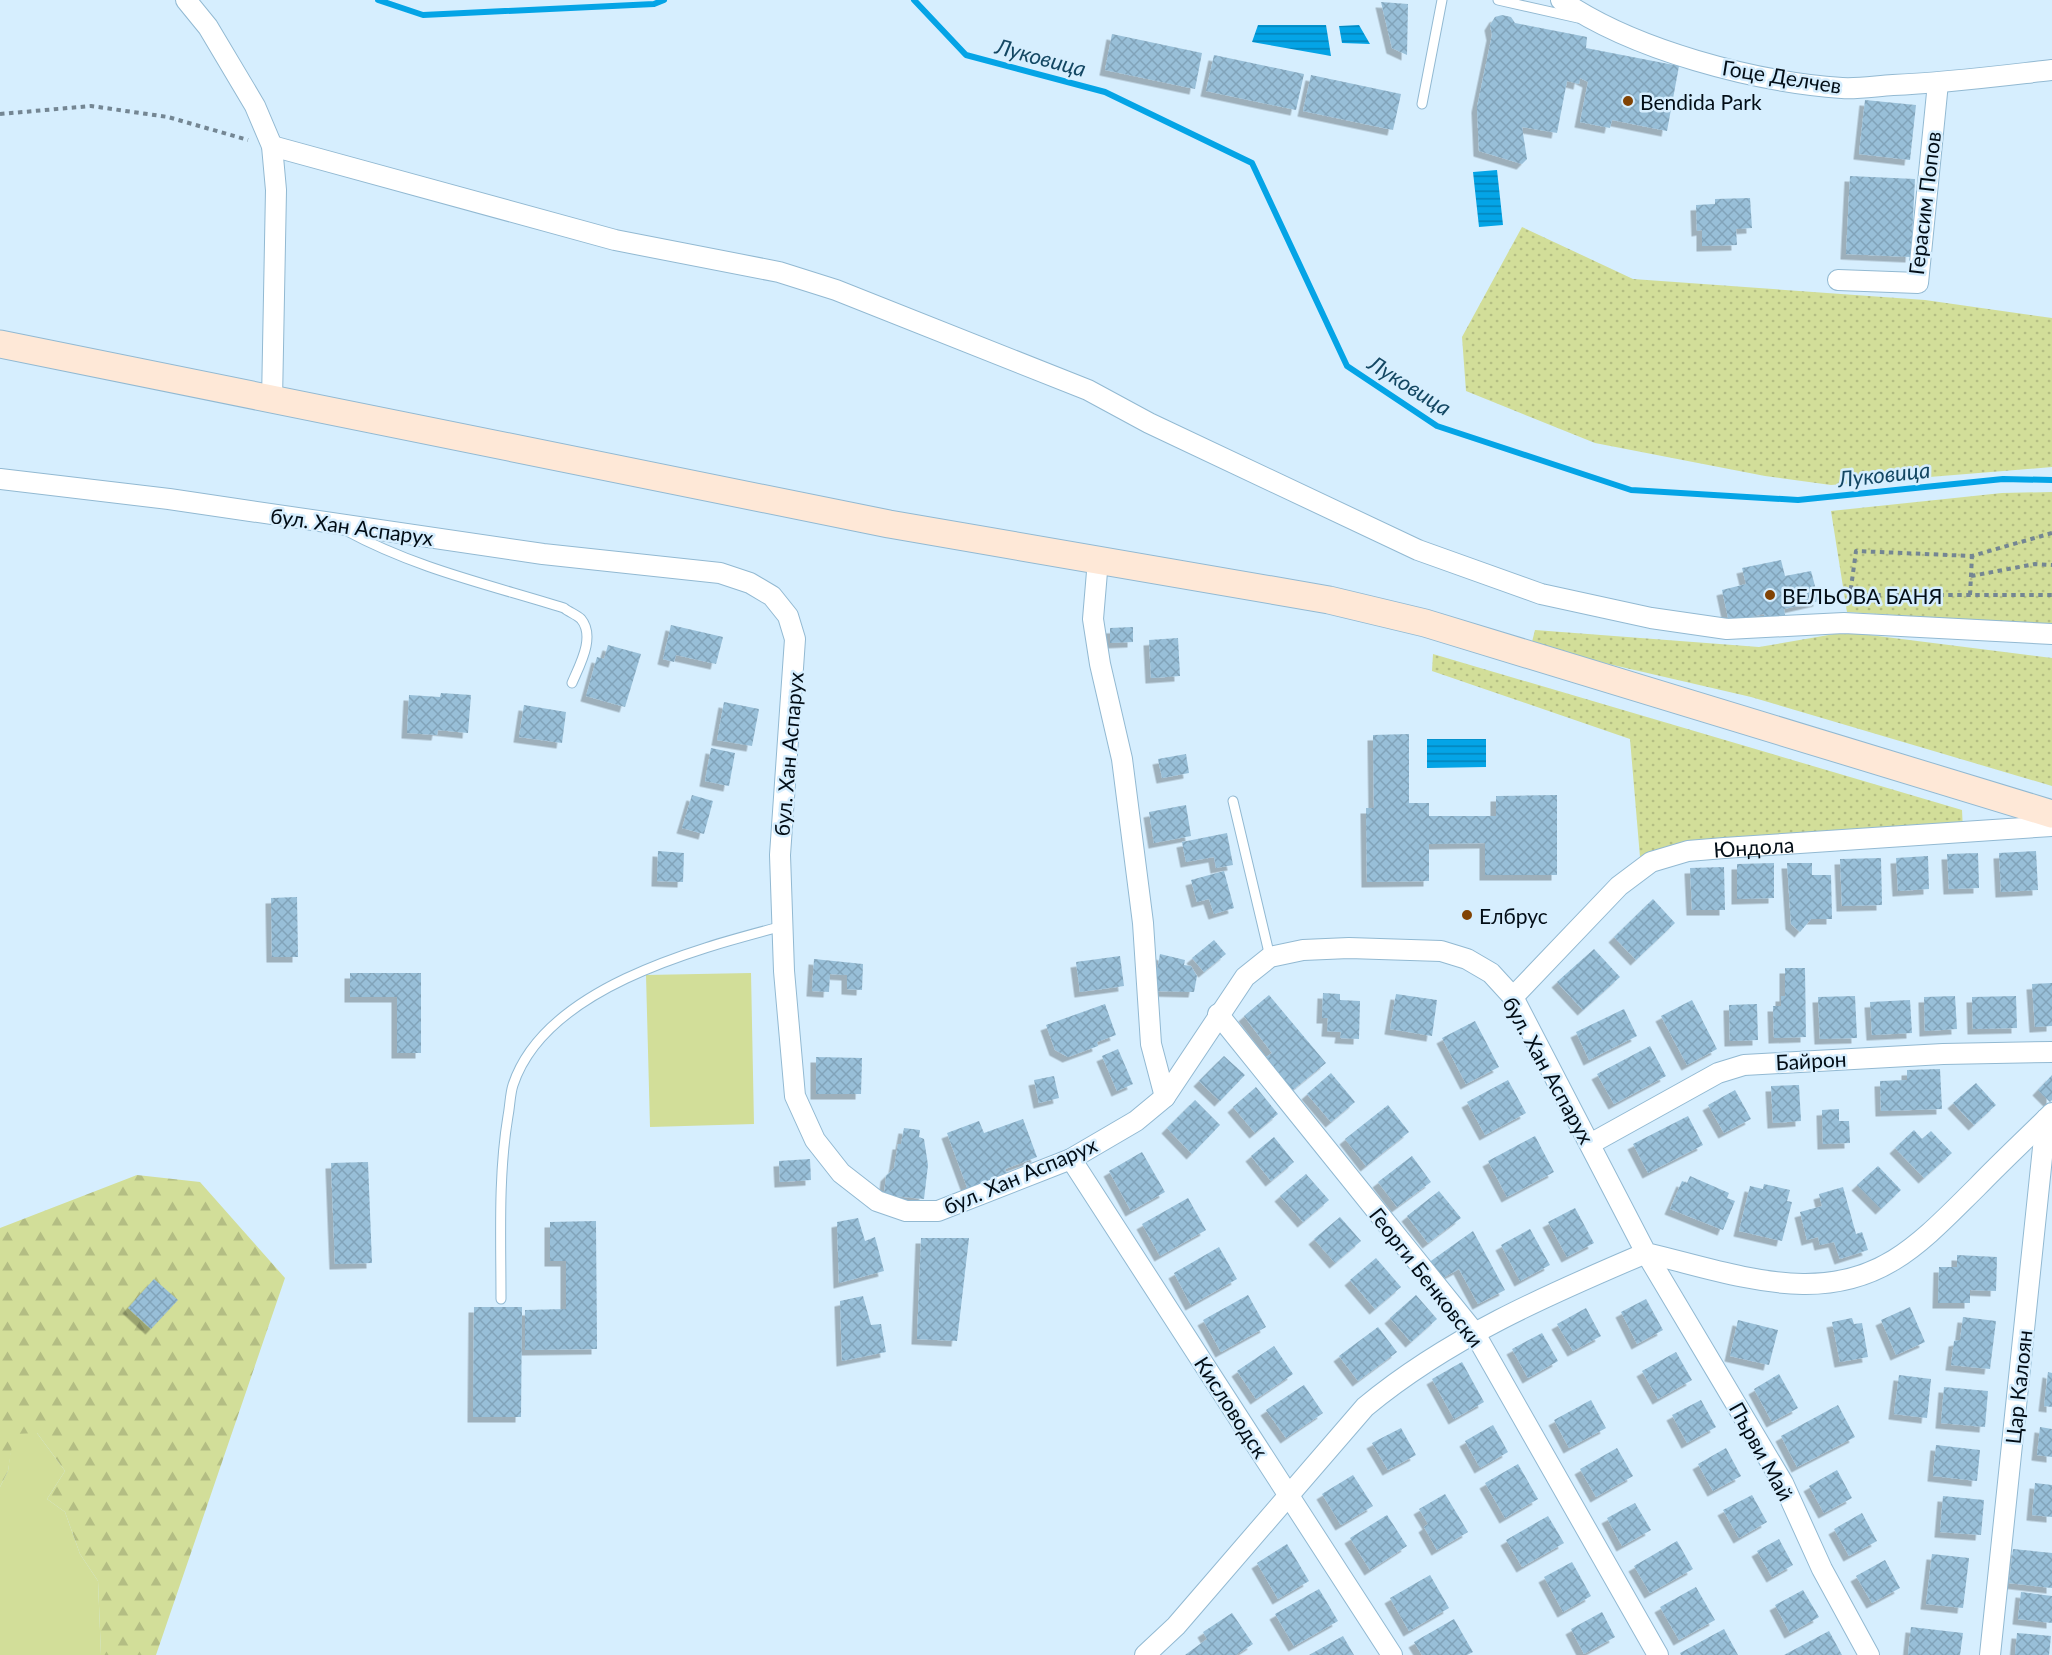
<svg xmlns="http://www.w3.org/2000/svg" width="2052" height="1655" font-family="Lato,sans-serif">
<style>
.green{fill:#d2de99}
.forest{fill:url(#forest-firs)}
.park{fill:url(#park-dots)}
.water{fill:url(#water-rules)}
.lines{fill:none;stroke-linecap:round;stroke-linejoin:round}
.stream{stroke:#04a4e6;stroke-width:6}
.building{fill:url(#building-cross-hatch);filter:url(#shadow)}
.lane-casing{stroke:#92b9d2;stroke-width:11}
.street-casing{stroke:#92b9d2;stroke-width:22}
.secondary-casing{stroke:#92b9d2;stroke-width:29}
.path{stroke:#748693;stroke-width:4;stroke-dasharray:4.5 4.5;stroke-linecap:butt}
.lane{stroke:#fff;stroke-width:9}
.street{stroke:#fff;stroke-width:20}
.secondary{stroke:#fee8d7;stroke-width:27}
.poi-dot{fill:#814304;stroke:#d6eefe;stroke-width:2}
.labels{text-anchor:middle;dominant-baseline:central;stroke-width:5;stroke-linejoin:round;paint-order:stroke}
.street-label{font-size:21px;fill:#020d16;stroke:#d6eefe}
.poi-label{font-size:21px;fill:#020d16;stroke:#d6eefe;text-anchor:start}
.water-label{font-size:22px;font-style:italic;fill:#134763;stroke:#d6eefe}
</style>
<defs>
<pattern id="forest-firs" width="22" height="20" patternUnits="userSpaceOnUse" patternTransform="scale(1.5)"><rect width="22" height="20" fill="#d2de99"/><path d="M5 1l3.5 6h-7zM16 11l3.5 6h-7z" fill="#b3bd83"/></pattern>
<pattern id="park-dots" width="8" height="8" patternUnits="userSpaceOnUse" patternTransform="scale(1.5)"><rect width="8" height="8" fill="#d2de99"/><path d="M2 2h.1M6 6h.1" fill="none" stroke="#b3bd83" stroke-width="1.8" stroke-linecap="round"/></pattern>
<pattern id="water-rules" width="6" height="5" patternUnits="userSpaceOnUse" patternTransform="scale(1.5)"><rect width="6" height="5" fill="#04a4e6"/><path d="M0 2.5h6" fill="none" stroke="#0384b9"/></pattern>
<pattern id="building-cross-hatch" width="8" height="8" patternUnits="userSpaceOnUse" patternTransform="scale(1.5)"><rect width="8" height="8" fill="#98bfd8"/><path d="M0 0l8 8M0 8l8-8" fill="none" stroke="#81a3b9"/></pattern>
<filter id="shadow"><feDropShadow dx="-5.5" dy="5.5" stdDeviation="0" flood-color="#0004"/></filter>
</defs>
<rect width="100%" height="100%" fill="#d6eefe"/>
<path class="green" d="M751 973 754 1124 650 1127 646 975Z
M13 1433H37L65 1471 47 1499 65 1512 80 1554 98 1581 101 1655H0V1487L8 1471Z"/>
<path class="forest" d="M137 1175 200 1182 285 1278 156 1655H101L98 1581 80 1554 65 1512 47 1499 65 1471 37 1433 14 1434 8 1471 0 1487V1228Z"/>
<path class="park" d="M1522 227 1633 279 1925 300 2052 318V467L1831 485 1765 476 1595 443 1466 391 1462 337Z
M2052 492V625L1847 612 1831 511 2002 493Z
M1535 630 1759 647 1846 632 2052 658V786L1751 697 1531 646Z
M1433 654 1962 810 1963 831 1678 849 1640 857 1630 739 1432 671Z"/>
<path class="water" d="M1258 25H1326L1331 56 1252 42Z
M1359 25 1370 44 1342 43 1339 26Z
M1497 170 1503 225 1479 227 1473 172Z
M1486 739V767L1427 768V739Z"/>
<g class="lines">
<path class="stream" d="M378 0 423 15 654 4 664 0
M914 0 966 55 1105 92 1252 163 1347 366 1437 426 1631 490 1798 500 2003 479 2052 480"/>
</g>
<path class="building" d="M1381 2 1408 4 1407 55 1392 48Z
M1502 15 1511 17 1515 23 1587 37 1586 48 1679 66 1667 131 1612 120 1610 128 1580 122 1588 82 1580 78 1579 84 1567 81 1557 133 1522 127 1527 159 1522 164 1479 151 1477 107 1492 35 1490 25 1495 17Z
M1112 34 1202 53 1195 89 1105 70Z
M1214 55 1304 74 1296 110 1206 91Z
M1311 75 1401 94 1393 130 1303 111Z
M1865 100 1916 105 1910 160 1859 154Z
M1850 176 1915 179 1911 257 1846 254Z
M1750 198 1752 228 1736 229 1737 245 1702 246V230L1697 231 1696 205 1715 204V199Z
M1781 560 1785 576 1811 571 1819 601 1784 609 1785 615 1765 619 1764 614 1729 622 1722 590 1746 584 1742 568Z
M671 625 723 637 716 664 676 655 674 662 663 659Z
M1133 627V642L1110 643V628Z
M1178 638 1180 676 1151 678 1149 640Z
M608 645 641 654 625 707 586 696 597 657 604 659Z
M441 693 471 695 468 733 438 730 437 735 407 733 409 695 440 697Z
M724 702 759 709 752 746 717 740Z
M524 705 566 712 562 743 519 737Z
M1409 734V803H1429V816H1496V796L1557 795V875H1485V843L1429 844V881L1367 882 1366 808H1374L1373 735Z
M711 748 735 753 729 786 705 781Z
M1186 754 1189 773 1162 778 1158 759Z
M692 795 713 801 704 834 682 828Z
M1186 805 1191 836 1154 843 1149 812Z
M1227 833 1233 865 1216 868 1214 857 1186 862 1182 842Z
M658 851 684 853 683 882 657 881Z
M2036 851 2038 890 2001 892 1999 853Z
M1978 853 1979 888 1949 889 1947 854Z
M1928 856 1929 889 1898 891 1896 858Z
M1881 858 1882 905 1842 906 1840 859Z
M1774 863V898L1737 899V864Z
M1787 863H1812V875H1831L1832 919H1811L1800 932 1791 924Z
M1724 867 1725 910H1692L1690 868Z
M1224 871 1234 908 1214 914 1209 899 1197 902 1191 880Z
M297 897 298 957H272L271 898Z
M1653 899 1675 923 1636 960 1614 937Z
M1214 940 1226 954 1204 972 1192 958Z
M1594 949 1620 977 1583 1010 1557 982Z
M1160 954 1185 960 1184 965 1191 966 1197 976 1194 992 1153 991Z
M1120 956 1124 986 1080 992 1076 962Z
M814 959 863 964 862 990 847 989V975L830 974 829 992 812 991Z
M1785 968H1805L1806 1037 1774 1038 1773 1006H1781V996H1785Z
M350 973H421V1053H397V997H350Z
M2052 983V1026L2035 1027 2032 984Z
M1323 993 1340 994V1000L1360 1001 1359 1039 1340 1038 1341 1032 1327 1031 1328 1018H1322Z
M1396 994 1437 1000 1432 1036 1390 1029Z
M1269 995 1326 1063 1289 1093 1261 1061 1272 1053 1244 1016Z
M1855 996 1857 1038 1820 1039 1818 997Z
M1955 996 1957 1029 1925 1031 1924 997Z
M2016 996 2017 1028 1973 1029 1972 997Z
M1692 1000 1717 1049 1687 1065 1661 1016Z
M1910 1000 1912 1033 1872 1035 1870 1002Z
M1105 1004 1116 1035 1097 1042 1098 1046 1068 1057 1055 1050 1046 1025Z
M1757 1004 1758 1040 1730 1041 1729 1005Z
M1624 1009 1637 1036 1589 1060 1576 1032Z
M1475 1021 1499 1067 1466 1084 1442 1038Z
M1650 1046 1666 1076 1614 1104 1597 1074Z
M1118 1049 1133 1084 1117 1091 1102 1056Z
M1224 1056 1245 1075 1220 1101 1199 1081Z
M816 1057 862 1058 861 1094H816Z
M1940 1069 1942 1109 1881 1111 1880 1081 1907 1080V1070Z
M1331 1073 1355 1102 1331 1122 1307 1094Z
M2052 1075V1100L2050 1102 2038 1090Z
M1054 1076 1059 1098 1039 1103 1034 1080Z
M1508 1080 1526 1113 1485 1135 1467 1102Z
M1976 1083 1996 1105 1974 1125 1953 1103Z
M1799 1085 1801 1121 1773 1123 1771 1086Z
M1256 1087 1278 1114 1255 1133 1233 1107Z
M1735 1090 1751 1119 1724 1133 1708 1105Z
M1195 1100 1220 1125 1192 1154 1167 1128Z
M1388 1105 1409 1132 1366 1166 1345 1139Z
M1839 1109V1121H1849L1850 1143 1823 1144 1822 1110Z
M1688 1116 1703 1145 1648 1173 1633 1144Z
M1023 1119 1037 1157 1005 1169 1008 1175 968 1190 947 1133 979 1121 984 1133Z
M904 1128 920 1130 919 1137 924 1139 928 1165 924 1199 884 1195 886 1176 894 1168 898 1144H901Z
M1914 1130 1922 1139 1931 1131 1952 1153 1924 1178 1895 1148Z
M1535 1136 1554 1172 1507 1197 1488 1161Z
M1274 1137 1294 1162 1271 1181 1251 1156Z
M1142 1152 1165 1192 1131 1211 1109 1171Z
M1412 1156 1431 1182 1397 1207 1378 1182Z
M810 1159 811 1180 780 1182 779 1161Z
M368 1162 372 1263 335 1264 331 1163Z
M1878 1166 1901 1190 1881 1209 1857 1185Z
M1306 1174 1329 1200 1303 1222 1280 1196Z
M1690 1176 1729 1193 1727 1198 1735 1201 1723 1230 1670 1209 1682 1181 1687 1183Z
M1764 1184 1790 1190 1787 1201 1792 1202 1782 1241 1739 1231 1750 1186 1763 1189Z
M1843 1187 1856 1234 1862 1232 1868 1250 1840 1259 1834 1242 1820 1245 1818 1237 1807 1240 1800 1212 1822 1206 1819 1194Z
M1439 1191 1461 1218 1428 1243 1407 1216Z
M1188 1198 1206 1230 1160 1256 1142 1224Z
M1575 1208 1594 1243 1567 1257 1548 1222Z
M1340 1217 1361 1241 1335 1263 1314 1239Z
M858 1218 865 1241 875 1237 884 1271 839 1283 837 1222Z
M596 1221 597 1349 525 1350V1310L566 1309V1261H550V1222Z
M1530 1229 1550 1265 1520 1281 1501 1245Z
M1473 1231 1505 1290 1478 1304 1459 1269 1439 1280 1428 1263Z
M921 1238H969L957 1341 917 1339Z
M1219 1247 1237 1279 1191 1305 1174 1273Z
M1957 1255 1997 1257 1996 1291 1970 1290V1303H1938L1939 1267H1957Z
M1376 1258 1401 1287 1375 1309 1350 1280Z
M154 1279 178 1300 151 1329 128 1308Z
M1248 1295 1266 1327 1221 1352 1203 1320Z
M1416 1295 1437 1319 1411 1342 1390 1318Z
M863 1296 871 1325 881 1324 886 1352 842 1361 840 1301Z
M1646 1299 1663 1330 1637 1344 1621 1312Z
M474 1307H522L521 1417H473Z
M1910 1307 1925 1342 1896 1355 1881 1320Z
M1586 1308 1601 1336 1573 1351 1557 1324Z
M1963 1317 1996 1321 1990 1369 1951 1365 1954 1341 1960 1340Z
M1852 1318 1854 1324 1862 1323 1868 1357 1840 1362 1832 1322Z
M1738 1320 1778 1330 1769 1365 1730 1356Z
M1378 1327 1397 1352 1358 1381 1339 1356Z
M1542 1333 1558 1361 1528 1378 1512 1349Z
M1274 1346 1293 1374 1256 1399 1237 1371Z
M1676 1352 1692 1380 1658 1399 1642 1371Z
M1462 1362 1484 1402 1454 1419 1432 1379Z
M2048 1372 2052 1373V1407L2044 1406Z
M1779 1374 1798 1408 1772 1422 1754 1389Z
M1899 1375 1931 1379 1927 1418 1894 1414Z
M1304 1385 1323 1413 1286 1438 1266 1410Z
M1944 1387 1988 1391 1985 1427 1941 1423Z
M1591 1400 1606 1428 1569 1448 1554 1420Z
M1701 1400 1716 1427 1687 1443 1672 1415Z
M1838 1405 1855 1437 1797 1467 1781 1436Z
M1493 1425 1508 1452 1480 1468 1465 1441Z
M2040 1427 2052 1429V1457L2037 1455Z
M1401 1428 1416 1455 1388 1470 1372 1443Z
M1936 1445 1980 1450 1977 1481 1933 1476Z
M1617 1448 1633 1476 1596 1497 1580 1469Z
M1726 1448 1741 1476 1713 1491 1698 1464Z
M1518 1464 1538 1499 1505 1518 1485 1483Z
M1837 1470 1852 1498 1824 1513 1809 1486Z
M1353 1475 1373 1506 1341 1525 1322 1494Z
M2035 1483 2052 1485V1517L2032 1515Z
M1445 1494 1468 1532 1437 1550 1424 1527 1428 1524 1419 1509Z
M1752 1495 1767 1522 1739 1538 1723 1510Z
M1943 1496 1984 1500 1981 1535 1940 1532Z
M1635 1503 1651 1530 1622 1546 1607 1518Z
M1862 1513 1877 1541 1849 1556 1834 1529Z
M1387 1515 1407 1546 1370 1570 1350 1538Z
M1548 1516 1564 1543 1522 1567 1506 1540Z
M1779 1539 1793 1565 1772 1577 1757 1551Z
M1677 1541 1693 1569 1650 1593 1634 1566Z
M1287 1544 1309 1581 1278 1599 1257 1563Z
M2013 1549 2052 1553V1588L2009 1583Z
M1932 1554 1969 1558 1963 1608 1926 1604Z
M1885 1560 1900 1588 1872 1603 1856 1576Z
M1572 1562 1591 1596 1563 1612 1544 1577Z
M1430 1575 1449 1608 1409 1631 1390 1598Z
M1696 1587 1715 1620 1679 1640 1660 1607Z
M1319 1589 1338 1621 1294 1646 1275 1614Z
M1803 1590 1819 1617 1790 1633 1775 1605Z
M2021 1592 2052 1596V1623L2018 1619Z
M1602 1612 1615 1637 1584 1654 1571 1629Z
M1232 1613 1253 1644 1236 1655H1185L1207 1639 1203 1632Z
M1454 1619 1473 1652 1467 1655H1422L1414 1642Z
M1911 1627 1963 1633 1960 1655H1908Z
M1724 1629 1738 1655H1681L1680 1653Z
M1829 1631 1842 1655H1784Z
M2017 1633 2051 1636 2049 1655H2015Z
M1343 1636 1354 1655H1309Z"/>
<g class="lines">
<g class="lane-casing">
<path id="lane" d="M1498 0 1578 18
M1422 104 1442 0
M345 530C417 569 487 584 564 608 569 612 577 615 581 619 596 637 579 666 572 683
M1233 801 1270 957
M501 1299C501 1238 498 1176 508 1116 510 1106 510 1094 513 1085 545 988 696 949 783 926"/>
</g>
<g class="street-casing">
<g id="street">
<path d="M186 0 208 27 255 106 272 146 276 190 272 401"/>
<path d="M1561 0C1633 50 1755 82 1842 88 1859 89 1876 86 1893 85 1946 83 1999 76 2052 70"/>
<path d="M272 146 615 240 779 272 836 290 1088 390 1149 423 1418 550 1541 594 1651 618 1727 629 1844 623 2052 634"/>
<path d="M1838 280 1918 283 1938 83"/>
<path d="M0 479 169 499 543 554 720 573 750 583 772 596 788 616 795 639 780 855 784 971 795 1096 815 1140 841 1173 877 1201 906 1211H938L1071 1159 1136 1121 1165 1097 1245 977 1270 957 1303 950 1349 948 1441 951 1467 959 1491 973 1513 997 1646 1253C1697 1265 1750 1283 1803 1284 1885 1285 1923 1240 1977 1187 2001 1162 2027 1138 2052 1113"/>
<path d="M1098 560 1093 619 1100 664 1122 759 1143 923 1151 1044 1165 1097"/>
<path id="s1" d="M1513 997 1619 886 1651 862 1688 851 1724 848 2052 826"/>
<path d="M1218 1014 1474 1332 1658 1655"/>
<path d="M1590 1144 1718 1073 1744 1065 1943 1054 2052 1052"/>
<path d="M1071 1159 1392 1655"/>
<path d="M1145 1655 1176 1626 1365 1407C1448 1338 1547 1295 1646 1253L1783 1483 1822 1569 1869 1655"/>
<path d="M1990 1655 2046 1119H2051"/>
</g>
</g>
<g class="secondary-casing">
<path id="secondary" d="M0 344 889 524 1329 600 1425 623 2052 814"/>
</g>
<path class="path" d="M0 114 91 106 168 117 248 140
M2052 533 1972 556 1856 551 1850 595H2052
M1971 576 2035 564 2052 565
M1970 595 1972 556"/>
<use href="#lane" class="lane"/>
<use href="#street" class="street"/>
<use href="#secondary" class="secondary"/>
</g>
<g class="poi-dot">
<circle cx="1628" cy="101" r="6"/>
<circle cx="1770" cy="595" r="6"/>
<circle cx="1467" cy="915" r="6"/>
</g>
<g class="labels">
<g class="street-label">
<text transform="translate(1782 76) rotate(9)">Гоце Делчев</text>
<text transform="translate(1924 203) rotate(-83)">Герасим Попов</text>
<text transform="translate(352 526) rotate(8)">бул. Хан Аспарух</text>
<text transform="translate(788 754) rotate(-85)">бул. Хан Аспарух</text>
<text stroke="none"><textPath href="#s1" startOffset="298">Юндола</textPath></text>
<text transform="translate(1811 1060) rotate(-3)">Байрон</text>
<text transform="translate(1549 1070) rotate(61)">бул. Хан Аспарух</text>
<text transform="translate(1020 1175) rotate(-23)">бул. Хан Аспарух</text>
<text transform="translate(1427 1277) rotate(52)">Георги Бенковски</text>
<text transform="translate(2018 1387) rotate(-84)">Цар Калоян</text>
<text transform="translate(1232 1407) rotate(57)">Кисловодск</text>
<text transform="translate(1762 1451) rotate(61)">Първи Май</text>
</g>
<g class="poi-label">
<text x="1640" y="101">Bendida Park</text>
<text x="1782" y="595">ВЕЛЬОВА БАНЯ</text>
<text x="1479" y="915">Елбрус</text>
</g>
<g class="water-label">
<text transform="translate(1041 57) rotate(15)">Луковица</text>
<text transform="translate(1410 385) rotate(32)">Луковица</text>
<text transform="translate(1884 474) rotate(-6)">Луковица</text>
</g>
</g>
</svg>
